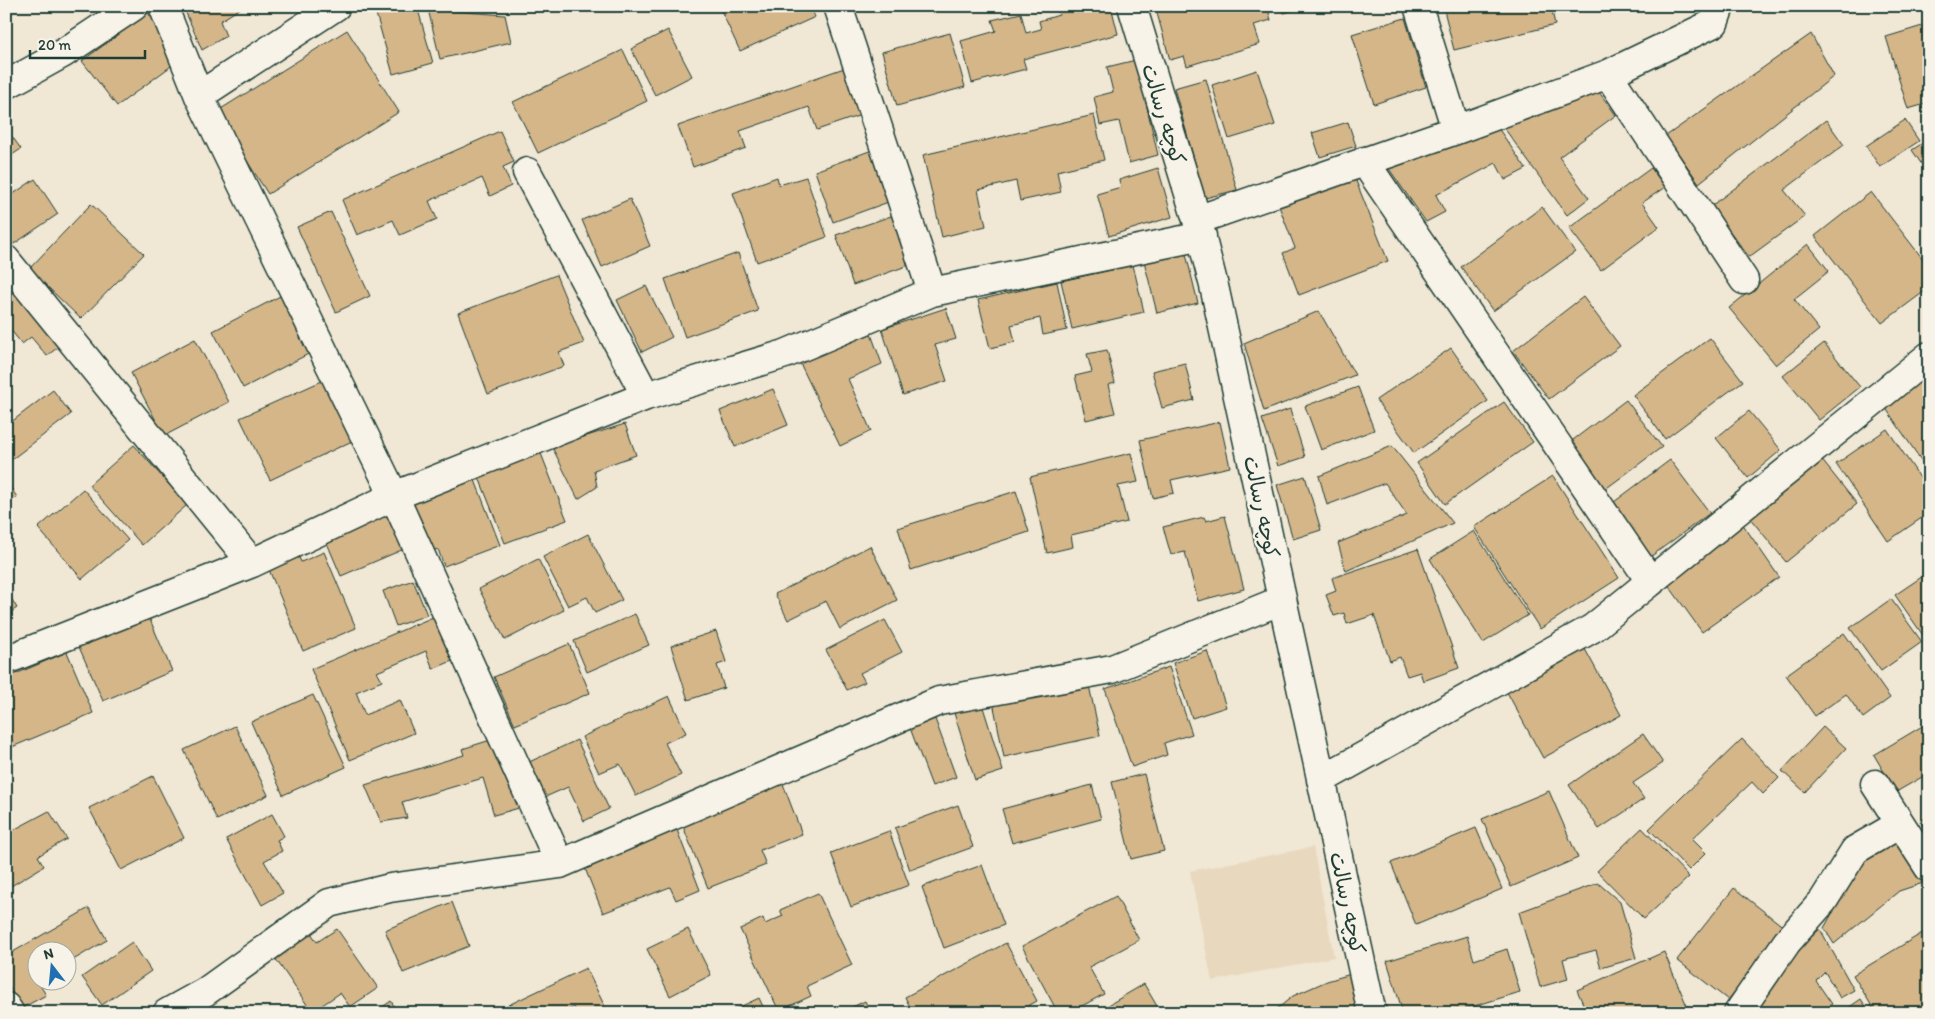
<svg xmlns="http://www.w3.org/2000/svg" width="1935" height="1019" font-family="Itim,'Playpen Sans Arabic',sans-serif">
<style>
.built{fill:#e8d8be}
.building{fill:#d5b689;stroke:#1f3d34}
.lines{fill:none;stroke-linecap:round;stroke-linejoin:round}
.street-casing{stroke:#1f3d34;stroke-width:31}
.street{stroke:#f7f3e8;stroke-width:28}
.labels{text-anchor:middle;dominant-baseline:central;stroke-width:4.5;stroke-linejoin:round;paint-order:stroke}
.street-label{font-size:21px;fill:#1f3d34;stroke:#f7f3e8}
</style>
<rect width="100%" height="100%" fill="#f0e7d5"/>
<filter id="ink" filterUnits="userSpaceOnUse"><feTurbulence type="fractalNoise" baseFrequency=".02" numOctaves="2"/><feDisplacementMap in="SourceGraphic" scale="10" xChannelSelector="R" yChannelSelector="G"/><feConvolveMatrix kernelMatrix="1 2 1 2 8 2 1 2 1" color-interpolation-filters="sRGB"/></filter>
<g filter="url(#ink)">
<path class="built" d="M1313 847 1334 957 1212 981 1190 871Z"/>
<path class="building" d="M183 6H244L220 21 226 36 202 50Z
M390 6H417L433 63 393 74 375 10Z
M719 6H810L815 17 740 51Z
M1056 6H1111L1118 34 1023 59 1026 69 972 83 961 41 996 31 992 20 1021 13 1026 33 1041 29 1039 21 1059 15Z
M1155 6H1267L1271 20 1254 25 1260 44 1187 66 1184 56 1170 60Z
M1282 6H1308L1284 13Z
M1443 6H1551L1555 25 1454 50Z
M428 9 505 15 511 42 440 59Z
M148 13 182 58 117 106 82 61Z
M1405 18 1426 87 1374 104 1352 34Z
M1929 24V103L1908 109 1886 37Z
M347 30 399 112 268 194 216 112Z
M668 30 692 76 655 95 631 49Z
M950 33 965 87 897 106 882 52Z
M1811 34 1834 76 1699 183 1666 136Z
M623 50 647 101 538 153 513 102Z
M1136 60 1158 155 1129 163 1119 121 1100 125 1094 97 1113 92 1107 67Z
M847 67 864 114 817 130 809 107 740 131 746 148 693 167 678 126Z
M1257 70 1275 125 1229 139 1212 85Z
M1206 79 1237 190 1205 198 1174 88Z
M1593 84 1616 115 1559 157 1589 198 1567 215 1502 125Z
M1094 115 1104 160 1057 171 1061 192 1020 201 1016 181 978 190 986 226 942 237 923 155Z
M1826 120 1844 145 1784 190 1805 216 1749 257 1711 206Z
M1905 120 1919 141 1880 167 1866 146Z
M1348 122 1356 146 1320 157 1312 133Z
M1496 125 1526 169 1505 180 1496 163 1436 195 1445 212 1426 222 1385 163Z
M6 128 21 149 6 159Z
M500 131 514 162 503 167 511 186 490 196 482 178 429 201 437 219 400 235 393 220 357 235 342 200Z
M1929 139V175L1912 150Z
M875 149 894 200 833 222 815 171Z
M1158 168 1172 217 1109 236 1097 194 1121 187 1119 180Z
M1651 168 1665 187 1642 203 1659 227 1601 270 1569 228Z
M1352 171 1388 261 1299 295 1283 253 1295 248 1277 201Z
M777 177 779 185 806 177 827 237 757 262 733 193Z
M35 179 58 214 14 244 6 233V199Z
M1871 192 1929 267V288L1882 323 1815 236Z
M630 199 650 246 602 267 582 220Z
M91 204 144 254 81 319 29 269Z
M1542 207 1575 252 1493 311 1461 267Z
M331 212 370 296 336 312 297 227Z
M897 214 915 263 853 285 836 235Z
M1808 244 1829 271 1794 299 1819 330 1776 365 1729 308Z
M1185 250 1198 303 1157 313 1144 261Z
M738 253 758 311 685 337 665 279Z
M1133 265 1144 312 1072 329 1061 281Z
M6 275 63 343 47 356 31 337 22 344 6 324Z
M556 275 584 343 559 352 564 366 488 394 458 313Z
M1057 282 1067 330 1043 335 1040 318 1011 325 1015 342 990 348 978 300Z
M646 286 672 337 642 352 617 300Z
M284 294 314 351 243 388 213 331Z
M1583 297 1620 346 1549 399 1513 351Z
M946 308 956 339 935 345 947 381 903 395 882 329Z
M1319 311 1355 375 1264 411 1244 343Z
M871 334 882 364 848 379 871 431 840 446 799 361Z
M1710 338 1743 381 1665 439 1633 395Z
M195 339 229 402 164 436 131 373Z
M1824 343 1860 387 1819 420 1783 376Z
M1451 348 1488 401 1414 453 1376 400Z
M1107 350 1115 383 1108 385 1115 413 1086 420 1075 376 1092 372 1087 354Z
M1185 363 1194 400 1162 408 1152 371Z
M1925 376 1929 382V472L1883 404Z
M324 380 352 441 270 480 240 418Z
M1358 387 1374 430 1321 450 1305 406Z
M773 389 788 425 735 447 720 411Z
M53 390 71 414 7 463 6 426Z
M1626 400 1662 447 1604 490 1569 443Z
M1504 402 1533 442 1445 504 1417 463Z
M1290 409 1305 457 1278 466 1262 419Z
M1749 411 1781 450 1748 478 1716 438Z
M1220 422 1230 467 1171 480 1174 493 1153 498 1140 440Z
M625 424 636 455 594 470 597 487 578 499 552 447Z
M1887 429 1929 491V513L1888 541 1836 464Z
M134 445 187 505 142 545 89 485Z
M1392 446 1453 523 1346 571 1338 543 1407 515 1385 483 1327 505 1319 476Z
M540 451 567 520 505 543 478 475Z
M1131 453 1138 482 1118 486 1127 522 1071 535 1073 547 1047 553 1030 477Z
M1821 459 1857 504 1786 562 1749 517Z
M1670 460 1710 513 1650 557 1610 505Z
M473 475 500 545 444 566 438 549 429 552 409 499Z
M1305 476 1321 530 1293 539 1277 485Z
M1553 476 1619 578 1540 629 1474 527Z
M6 481 17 497 6 504Z
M83 489 128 540 82 579 38 528Z
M1016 491 1029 532 911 570 898 528Z
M388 509 404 549 341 576 324 536Z
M1225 516 1244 589 1198 601 1185 552 1171 555 1163 527 1204 517 1206 521Z
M1742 523 1779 577 1702 632 1664 579Z
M1474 531 1528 615 1483 643 1430 559Z
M588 534 622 600 595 613 587 597 568 606 543 557Z
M870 546 897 600 840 629 826 601 788 620 775 594Z
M1418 549 1459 668 1423 681 1420 672 1407 676 1400 657 1390 661 1374 615 1347 624 1344 613 1334 616 1326 595 1336 591 1332 578Z
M324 552 356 628 303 651 267 565 297 553 301 562Z
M538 559 564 610 505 640 479 589Z
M1929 572V640L1927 641 1895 595Z
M413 580 427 615 396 626 383 591Z
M6 590 17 608 6 615Z
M1891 599 1922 642 1881 671 1850 628Z
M145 608 172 671 103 701 75 638Z
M635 614 649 645 587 672 574 641Z
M433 617 452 661 433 669 426 651 377 672 382 681 356 692 365 715 400 700 414 733 350 760 311 669Z
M885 620 902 652 860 673 865 682 847 690 826 650Z
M716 631 726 662 717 665 724 688 688 700 671 646Z
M1844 633 1890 698 1863 718 1846 694 1815 716 1786 675Z
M1580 640 1621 715 1543 758 1502 683Z
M569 644 590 693 515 725 494 677Z
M1207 651 1226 707 1192 718 1173 663Z
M67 652 93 713 12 747 6 734V678Z
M1169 667 1192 734 1164 743 1167 755 1132 767 1105 689Z
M1088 681 1100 736 1004 757 993 702Z
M313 695 346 767 283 795 251 722Z
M669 696 686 733 665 743 681 775 636 796 620 764 599 773 582 737Z
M982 704 1003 771 975 780 954 713Z
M935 719 956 777 932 786 910 728Z
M1929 722V773L1896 792 1874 755Z
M235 726 268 795 217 820 184 750Z
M1823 727 1846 748 1805 792 1782 771Z
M1643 734 1663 763 1633 783 1644 799 1599 829 1569 785Z
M497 738 519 808 494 815 483 778 402 802 407 818 381 822 365 785 464 755 462 749Z
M1742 739 1779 778 1763 794 1752 782 1692 839 1706 853 1689 870 1649 829Z
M577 740 609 809 584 821 568 787 543 798 527 763Z
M1144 774 1164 851 1131 859 1112 782Z
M153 776 184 838 121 870 89 808Z
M783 784 802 834 760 850 766 865 708 888 682 824Z
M1092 785 1101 819 1012 843 1002 809Z
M1549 791 1578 858 1511 887 1482 819Z
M958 805 973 847 910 870 895 828Z
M49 811 67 839 38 856 44 866 6 889V834Z
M272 814 284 836 277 840 282 851 264 861 283 893 262 905 226 839Z
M1929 816V836L1920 821Z
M1476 828 1502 889 1416 925 1391 863Z
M1642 828 1689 877 1644 919 1597 871Z
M677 830 700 890 676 900 670 887 603 913 584 866Z
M889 831 909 885 851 907 831 853Z
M1904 840 1929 881 1899 891 1834 944 1824 928 1864 856Z
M982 865 1004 925 944 948 922 887Z
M1598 883 1620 902 1636 958 1601 968 1596 950 1563 959 1568 979 1540 987 1519 912Z
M1734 888 1785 928 1728 1000 1677 960Z
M818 893 852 965 807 986 811 996 779 1011 740 929 763 918 765 924 783 916 780 910Z
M1116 896 1139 940 1089 967 1104 994 1069 1013H1058L1022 946Z
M452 902 469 946 403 973 385 930Z
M89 908 107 940 68 963V952H38V982L46 995 22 1008 6 982V956Z
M337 929 378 988 350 1007 340 993 312 1012 275 958 311 933 317 942Z
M688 929 711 975 670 996 647 949Z
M1820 929 1854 990 1840 998 1825 972 1816 981 1832 1004 1821 1013H1745L1779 966Z
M1929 929V1013H1876L1853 975Z
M1467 936 1474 960 1507 949 1520 992 1452 1013H1403L1387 961Z
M132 942 151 971 102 1005 82 977Z
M1006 943 1037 1001 1015 1013H913L905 997Z
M1664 952 1690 1013H1587L1577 990Z
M586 968 608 1013H577L574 1007 563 1013H502L500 1009Z
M1351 974 1359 1013H1272L1293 996 1327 981Z
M1144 984 1161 1013H1095Z
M759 998 766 1013H727Z
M1861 999 1870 1013H1841Z
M391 1001 398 1013H374Z
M865 1001 871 1013H840Z"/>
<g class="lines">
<g class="street-casing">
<path id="street" d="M163 6 199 96 394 496 560 864
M838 6 932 292
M1132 6 1197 220 1214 286 1372 1013
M1418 6 1456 130
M1608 74 1744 280
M6 85 62 54 134 6
M199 96 336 6
M1364 161 1651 582
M527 172 646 396
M1197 220 1456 130 1608 74 1714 23 1720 6
M6 260 252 563
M6 660 252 563 394 496 646 396 785 354 932 292 1202 236
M1321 780 1593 628 1929 356
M1875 784 1929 868
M6 1007 10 1013
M167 1013 205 992 329 903 390 888 560 864 939 701 1112 669 1282 600
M1738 1013 1787 942 1823 901 1855 850 1900 824"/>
</g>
<use href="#street" class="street"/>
</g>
</g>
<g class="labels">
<g class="street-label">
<text transform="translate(1164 114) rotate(73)">کوچه رسالت</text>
<text transform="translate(1262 507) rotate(78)">کوچه رسالت</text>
<text transform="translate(1348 903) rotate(78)">کوچه رسالت</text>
</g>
</g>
<rect width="1935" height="1019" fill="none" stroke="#f7f3e8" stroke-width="25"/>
<rect x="12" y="12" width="1910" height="994" fill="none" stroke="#1f3d34" stroke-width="2" filter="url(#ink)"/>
<g transform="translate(52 966) rotate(344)"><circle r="24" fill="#f7f3e8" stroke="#a1aaa0"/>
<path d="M0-4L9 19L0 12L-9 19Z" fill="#1f6fb2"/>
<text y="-8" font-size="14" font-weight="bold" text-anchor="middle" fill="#1f3d34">N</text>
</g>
<path d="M30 50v8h115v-8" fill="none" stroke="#1f3d34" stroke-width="2.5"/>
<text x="38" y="50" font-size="15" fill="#1f3d34" stroke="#f7f3e8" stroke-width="4" paint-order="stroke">20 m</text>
</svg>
